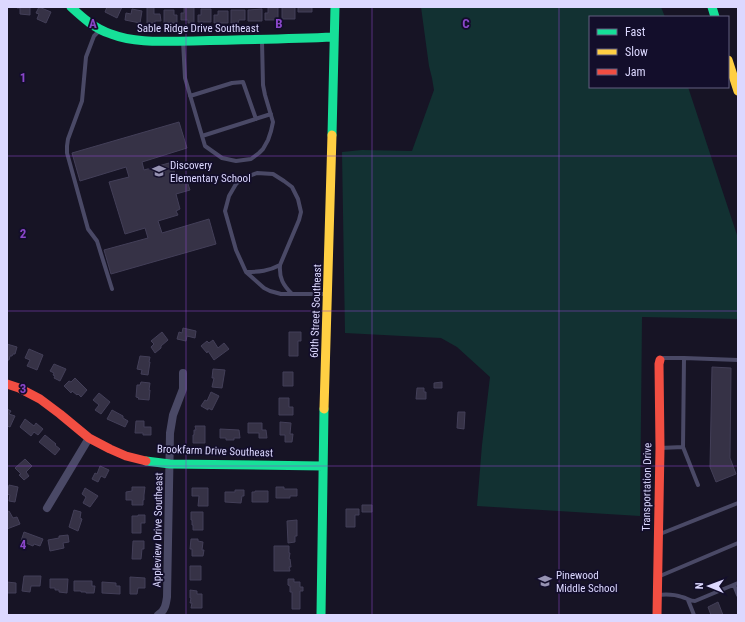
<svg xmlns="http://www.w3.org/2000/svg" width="745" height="622" font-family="'Roboto Condensed',sans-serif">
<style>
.green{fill:#123132}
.building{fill:#363246;stroke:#433f58}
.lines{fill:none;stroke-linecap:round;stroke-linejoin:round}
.lane{stroke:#4a4966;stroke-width:4}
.street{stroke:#4a4966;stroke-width:8}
.fast{stroke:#16e098;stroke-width:9}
.slow{stroke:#ffcf43;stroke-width:9}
.jam{stroke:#f24e42;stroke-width:9}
.grid{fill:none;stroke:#8a46c9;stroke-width:1;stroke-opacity:0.55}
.labels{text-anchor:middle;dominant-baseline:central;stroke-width:3.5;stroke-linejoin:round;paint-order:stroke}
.street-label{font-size:11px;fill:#dcd8ff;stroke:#130e2b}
.poi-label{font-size:11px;fill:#dcd8ff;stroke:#130e2b;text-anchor:start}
.grid-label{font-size:13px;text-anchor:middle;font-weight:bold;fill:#8a46c9;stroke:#130e2b;stroke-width:3.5;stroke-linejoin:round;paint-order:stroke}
</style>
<rect width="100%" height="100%" fill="#171425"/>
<path class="green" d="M421 7H661L665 17H590V87H688L738 238V319L642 317 640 516 477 506 482 445 490 377 457 347 441 338 345 333 342 152 362 150 412 151 434 90 432 78 429 66Z"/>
<path class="building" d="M17 7H30V15L20 14V8H17Z
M39 7 51 12 46 23 37 19 39 14 36 13Z
M107 7H122L117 18 105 12Z
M147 7H154V14H160L161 21H155V23H147Z
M184 7H194V23H188V20H181V13H184Z
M268 7H278V20H265V13H268Z
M282 7H295V19H282Z
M298 7H312V12H298Z
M132 9 142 11 140 23 125 20 126 13 131 14Z
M201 9H211V22H198V15H201Z
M262 9V21H248V10Z
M164 10H174V15H177V23H164Z
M231 10H245V20H239L238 23H231Z
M218 11H228V23H214V15H218Z
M179 122 187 148 142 162 144 170 169 163 171 169 173 168 176 177 179 176 181 183 187 181 190 190 176 194 180 209 176 211 178 215 158 221 162 233 209 219 216 244 111 274 104 250 148 238 145 228 125 234 109 182 129 177 126 167 80 181 72 153Z
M183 328 196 331 195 338 187 336 186 341 177 339 179 332 182 333Z
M162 332 168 340 161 346V348L155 353 151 347 154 344 151 341Z
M289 332H301V341H298V356H289Z
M213 340 218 348 224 343 229 349 214 360 208 351 207 353 201 346 207 341 209 343Z
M7 344 17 347 15 354H13L12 356H10L9 360H7Z
M29 349 43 355 37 370 27 366 30 360 25 358Z
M140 356 150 357 149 362H150L148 375 141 374 142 370 137 369Z
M54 364 66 369 60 381 54 378 55 376 53 375 54 373 50 371Z
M712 367 731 368 730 458 736 474 716 482 710 467Z
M213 369 225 370 222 388 212 387 214 378H212Z
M283 372H293V386H283Z
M75 378 87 390 81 397 78 394 77 395 72 391 71 393 64 386 69 381 71 382Z
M141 382 150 383 149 390H150L149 400 138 399 139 398 136 397 137 385H140Z
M442 382V388H434V383Z
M417 388H424V392H426V399H416Z
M211 392 219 396 212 410 208 408V410L201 406 205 400 207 401Z
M99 393 110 402 101 414 95 410 99 405 93 400Z
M279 398H289V407H293V415H279Z
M7 409 11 411 9 414 15 416 10 427 7 426Z
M112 410 123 416V418L128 421 125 427 107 419Z
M458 412H465L464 429 457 428Z
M25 419 34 426 36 423 43 429 38 435 34 432 31 436 20 427Z
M136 421H144V427H151V435H143V433H135Z
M280 422 291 423 290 434H293L292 442H285V435H280Z
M248 423H262V430H266L267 438H259V433H248Z
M195 426H205V443H193V435H194V430H196Z
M220 429 239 430 240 438H234V440H226V438H220Z
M45 435 56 444 55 445 60 449 55 455 39 442Z
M25 459 32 466 26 472 29 476 24 480 19 475 21 474 15 468Z
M100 466 109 470 105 478 101 476 98 482 92 479 95 473 97 474Z
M9 485 18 487 15 502 9 501 10 495 7 494Z
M132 487H145L144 495V500H143V505H132V500H126V492L132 491Z
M276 487H284V489H297V496H290V498H276Z
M85 488 98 496 90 507 83 503 86 497 82 494Z
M192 488H208V506H198L199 496H192Z
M235 490H244V496H242L241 503 225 502V492H235Z
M255 491H268V502H252V492H255Z
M362 505H372V512H362Z
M346 509H359V515H355V527H346Z
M74 510 81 512 80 518 82 519 78 531 69 527Z
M9 511 13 518 17 517 20 524 7 529V512Z
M191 512H203V530H193V525H192V520H191Z
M138 515H145V523H141V533H132V516H138Z
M297 520V536H295V542L288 543 287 521Z
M24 532 43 539 40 546 34 544 33 546 21 541Z
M68 535 69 542 63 543 64 548 50 551 48 540 59 538V536Z
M191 539H198V541L203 542 202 550H204L203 556H192V549H190Z
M133 541H144V549H142L141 559H132Z
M274 546H289V553H290L289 559H290L291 567H289L290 571H274Z
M190 566H201V580H190Z
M24 576H41L40 586H31L30 592 22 591Z
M130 577 145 578V588H138L137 594H130Z
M50 579H68L67 593 59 592V590H55V588H50Z
M288 579H294V582H300V587H303V591H300V609H292V592H290V586L288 585Z
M74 581H92V586H95L94 593H86V592H81V591H74Z
M7 582 16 583V593H7Z
M102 582 116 583V586H120V594L102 593Z
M190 590 197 591V594H202V608H191L192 603H190L191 598H190Z
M718 602 723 615H711L708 607Z"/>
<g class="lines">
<path class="lane" d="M100 30 94 36 86 57 82 101 68 139 67 146V153L88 229 97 241 112 289
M183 41 185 78 205 146 222 158 236 161 251 159 259 153 263 149 268 140 271 131 273 122 265 95 263 85 262 41
M190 96 232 83 243 82 256 119
M202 136 271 114
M246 272C259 272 269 271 280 265
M292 294C283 285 279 278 280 265L299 220 301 212 298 199 292 187 284 181 273 174 257 173 241 179 236 184 229 196 225 211 236 250 246 272 264 288 270 291 281 294H326
M661 359 664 358H684
M683 447 684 358 738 360
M660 448 683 447 698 485
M660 534 738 503
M660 576 738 543
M734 585 738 595
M657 595C666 594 674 594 682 597 687 598 690 601 695 601L738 583
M688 600 694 615"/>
<path class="street" d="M47 508 89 438
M158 615C165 611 166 604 167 597L170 433 173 415 183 389V373"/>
<path class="fast" d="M71 7C83 18 95 29 111 34 137 44 166 41 193 41 240 40 287 39 334 37
M712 7 715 17
M332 135 335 7
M146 461 170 464 323 466
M321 615 324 409"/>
<path class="slow" d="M728 60 738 91
M324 409 332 135"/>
<path class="jam" d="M7 384 19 388 40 399 60 414 89 438 110 449 126 456 146 461
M657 615 660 448 659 364 660 360"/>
</g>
<path class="grid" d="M186 7V615M372 7V615M559 7V615M7 156H738M7 311H738M7 466H738"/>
<defs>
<g id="school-bare" transform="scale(1.08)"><path d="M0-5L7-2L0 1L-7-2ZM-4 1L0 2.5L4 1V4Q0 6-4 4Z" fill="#9793b3" stroke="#130e2b" stroke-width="2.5" paint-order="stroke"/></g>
</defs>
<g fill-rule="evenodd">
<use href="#school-bare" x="159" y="171"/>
<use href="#school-bare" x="545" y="581"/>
</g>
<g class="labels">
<g class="street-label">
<text x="198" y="28">Sable Ridge Drive Southeast</text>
<text transform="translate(316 311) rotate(-88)">60th Street Southeast</text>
<text transform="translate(215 451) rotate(2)">Brookfarm Drive Southeast</text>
<text transform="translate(647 487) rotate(-89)">Transportation Drive</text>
<text transform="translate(158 530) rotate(-89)">Appleview Drive Southeast</text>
</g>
<g class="poi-label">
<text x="170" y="165">Discovery<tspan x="170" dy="13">Elementary School</tspan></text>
<text x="556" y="575">Pinewood<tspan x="556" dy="13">Middle School</tspan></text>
</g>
</g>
<g class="grid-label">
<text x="93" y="28">A</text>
<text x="279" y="28">B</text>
<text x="466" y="28">C</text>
<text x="23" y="82">1</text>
<text x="23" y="238">2</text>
<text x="23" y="393">3</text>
<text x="23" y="549">4</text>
</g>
<rect width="745" height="622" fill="none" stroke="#dcd8ff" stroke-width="16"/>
<rect x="589" y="16" width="140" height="72" fill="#130e2b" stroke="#635f80"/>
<rect x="597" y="29" width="20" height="6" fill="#16e098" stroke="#635f80"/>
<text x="625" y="36" font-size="12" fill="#dcd8ff">Fast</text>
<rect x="597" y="49" width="20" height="6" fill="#ffcf43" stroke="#635f80"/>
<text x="625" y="56" font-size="12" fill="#dcd8ff">Slow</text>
<rect x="597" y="69" width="20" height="6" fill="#f24e42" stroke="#635f80"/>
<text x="625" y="76" font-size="12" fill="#dcd8ff">Jam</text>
<g transform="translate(709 586) rotate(271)" stroke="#130e2b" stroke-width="3" paint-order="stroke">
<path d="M0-3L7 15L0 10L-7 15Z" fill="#dcd8ff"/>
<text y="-6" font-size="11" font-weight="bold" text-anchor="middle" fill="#dcd8ff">N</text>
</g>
</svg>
